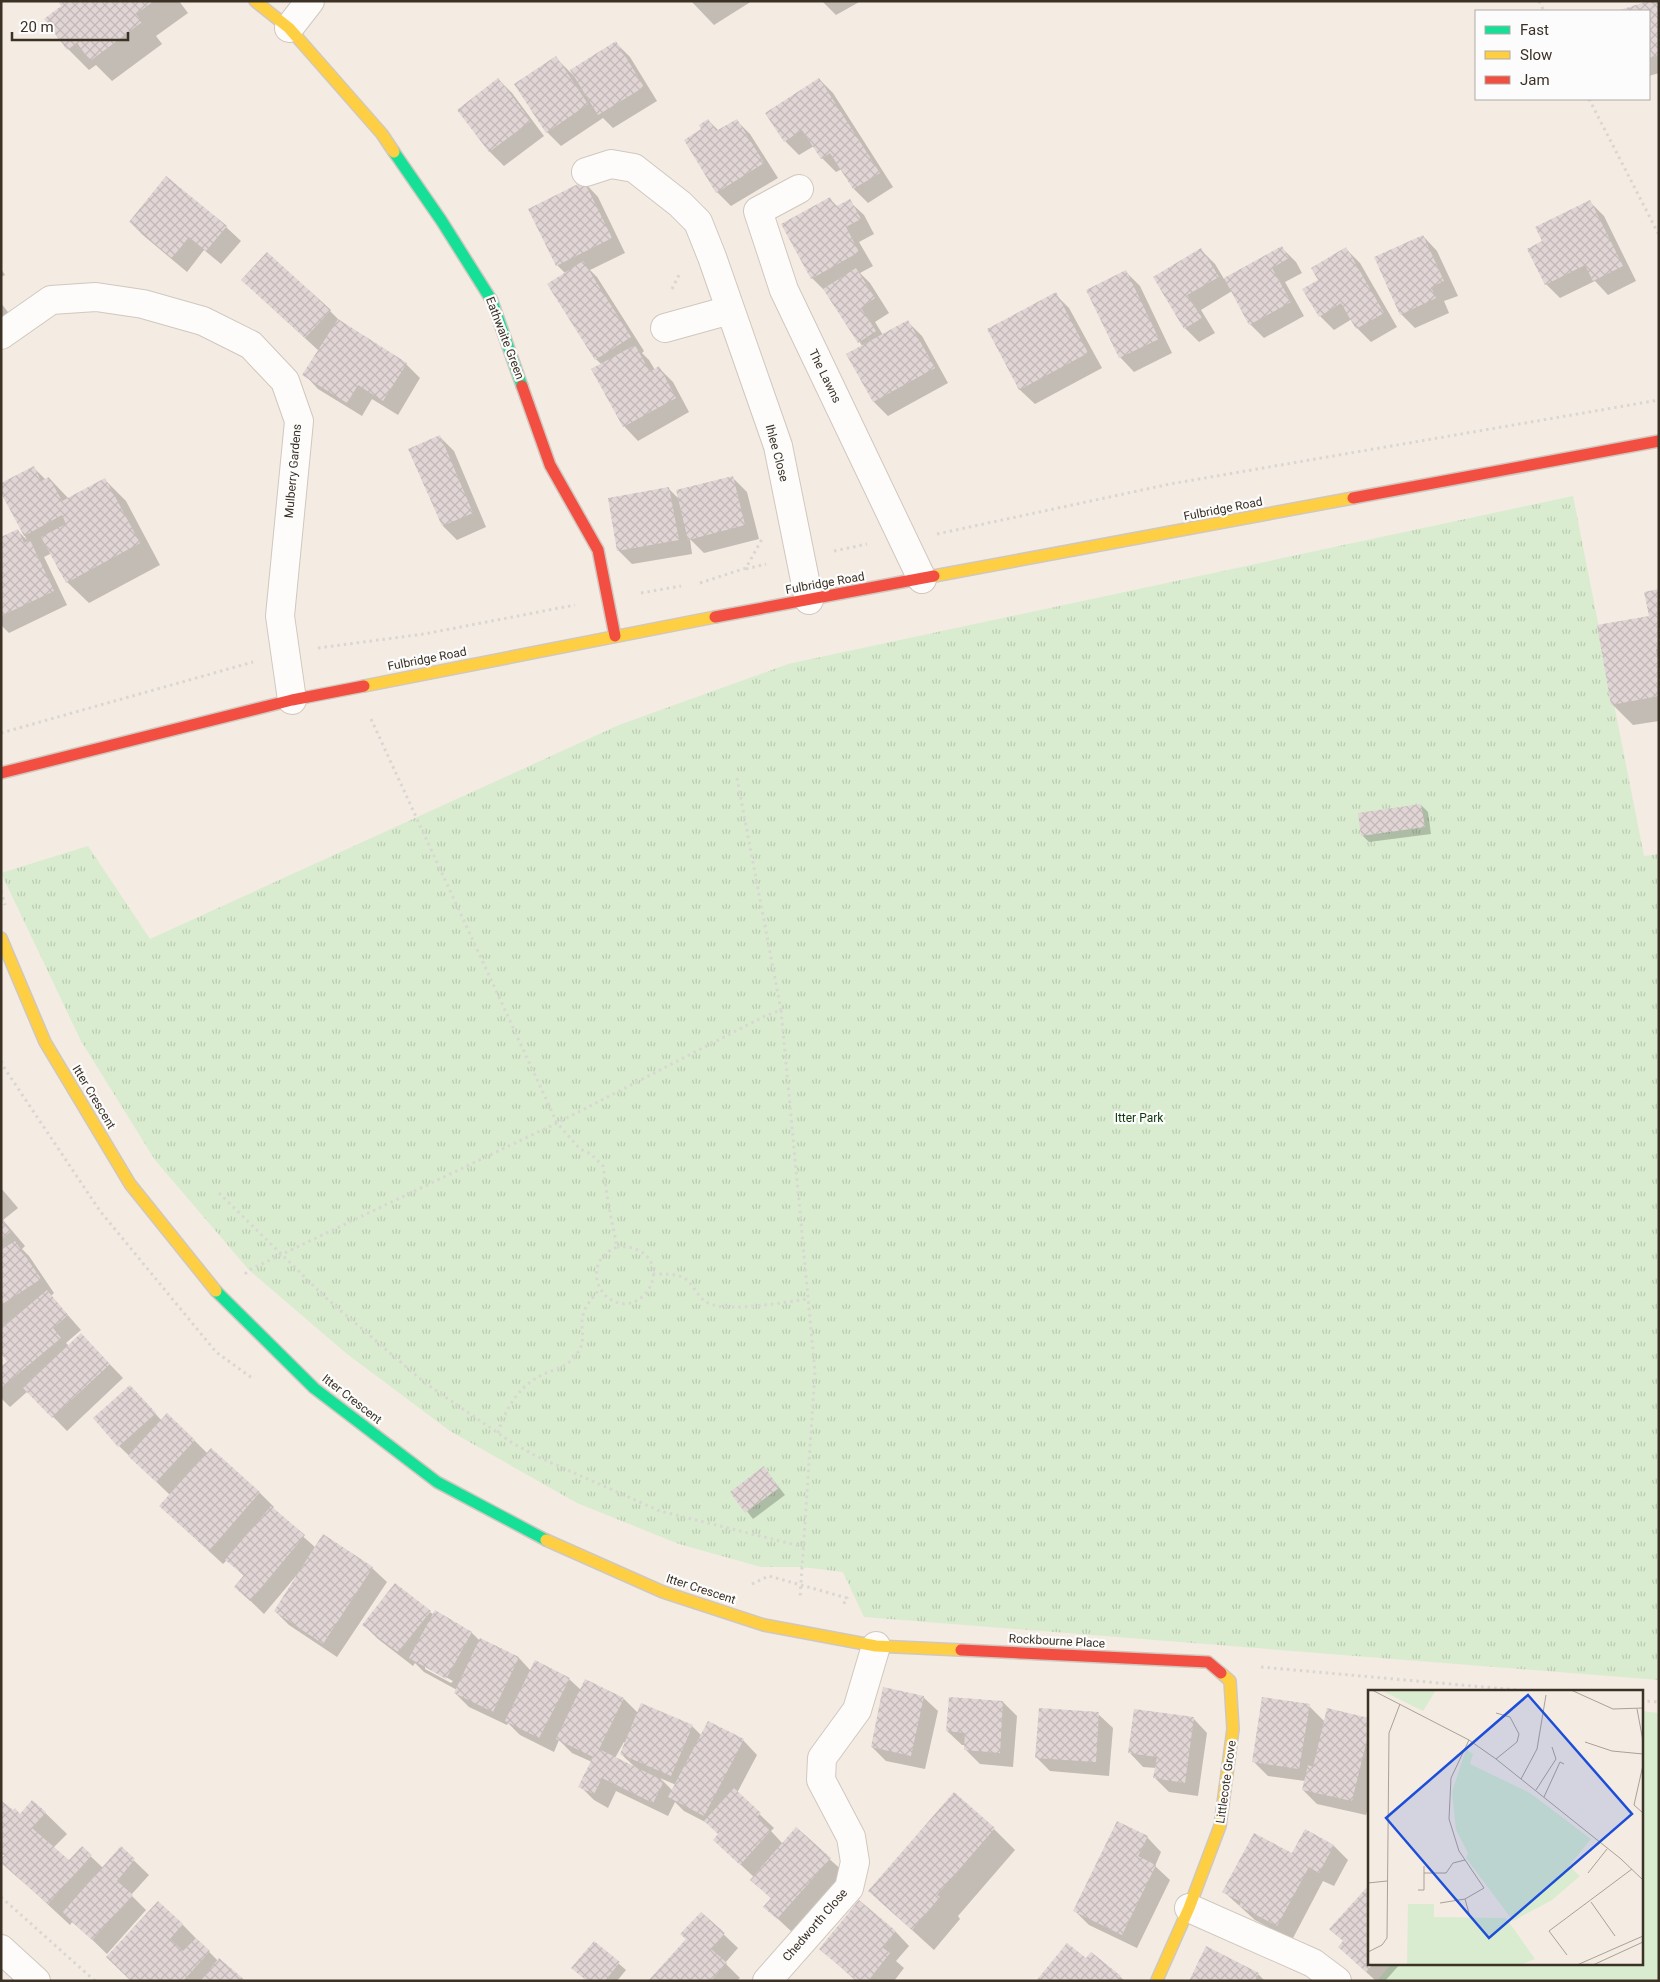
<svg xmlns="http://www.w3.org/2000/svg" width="1660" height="1982" font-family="Roboto,sans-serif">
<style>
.green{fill:#d9eccf}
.park{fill:url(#park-tufts)}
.shadow{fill:#0003;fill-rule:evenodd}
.building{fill:url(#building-cross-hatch)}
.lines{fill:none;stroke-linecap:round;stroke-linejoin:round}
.street-casing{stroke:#d0c7be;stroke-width:30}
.fast-casing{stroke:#d0c7be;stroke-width:14}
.slow-casing{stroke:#d0c7be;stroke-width:14}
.jam-casing{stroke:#d0c7be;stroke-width:14}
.path{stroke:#d9d7d4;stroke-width:3;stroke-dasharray:2.5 4;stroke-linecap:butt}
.street{stroke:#fdfcfb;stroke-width:28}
.fast{stroke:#16e098;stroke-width:11}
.slow{stroke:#ffcf43;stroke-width:11}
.jam{stroke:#f24e42;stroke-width:11}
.labels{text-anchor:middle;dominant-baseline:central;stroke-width:4.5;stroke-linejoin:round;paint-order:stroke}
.street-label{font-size:12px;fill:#3b3125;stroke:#fcfcfc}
.park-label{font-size:12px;fill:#0c380b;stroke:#fcfcfc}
.inset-road{fill:none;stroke:#aaa196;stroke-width:1}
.view{fill:#1d4ed8;fill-opacity:0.15;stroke:#1d4ed8;stroke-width:2.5}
.inset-edge{fill:none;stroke:#3b3125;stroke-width:2.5}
</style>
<defs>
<pattern id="park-tufts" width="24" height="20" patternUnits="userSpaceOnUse" patternTransform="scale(1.25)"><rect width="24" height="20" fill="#d9eccf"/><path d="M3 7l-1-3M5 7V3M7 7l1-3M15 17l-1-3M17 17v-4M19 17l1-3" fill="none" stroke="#bbcbb2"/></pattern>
<pattern id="building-cross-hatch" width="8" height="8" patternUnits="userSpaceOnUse" patternTransform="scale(1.25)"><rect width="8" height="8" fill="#e1d6d5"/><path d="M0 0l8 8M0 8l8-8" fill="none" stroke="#c2b8b7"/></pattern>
</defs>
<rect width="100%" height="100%" fill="#f4ebe2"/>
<path class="green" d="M1641 1711 1659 1713V1981H1377L1392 1963H1641Z"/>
<path class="park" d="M1573 496 1644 856 1659 854V1680L864 1617 843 1572 802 1567H761L679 1544 577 1503 450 1431 347 1354 249 1270 155 1160 81 1041 1 873 88 846 150 939 619 725 788 664Z"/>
<path class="shadow" d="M60 1H179L188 13 156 36 162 44 112 81 96 65 89 70 68 49 63 6Z
M691 1H752L714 25Z
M822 1H861L836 15Z
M1652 1H1659V73L1649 76V11H1619Z
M616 43 630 57 657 101 613 128 603 118 561 146 547 132 556 58 574 76Z
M498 79 512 93 544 136 504 166 490 152 459 110Z
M819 79 833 93 893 187 868 203 854 189 842 169 836 172 822 158 814 146 799 155 785 141Z
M708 120 719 131 736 120 750 134 778 178 731 206 717 192Z
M584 182 598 197 625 253 590 270 597 277 644 351 642 353 649 360 655 370 659 368 673 382 689 412 638 441 624 426 602 365 596 359 565 273 557 265Z
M829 198 838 207 849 201 864 215 874 234 859 242 873 266 860 273 870 283 889 313 875 322 883 335 908 322 922 336 948 383 888 416 874 402 848 355 863 347 826 292 812 278Z
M1590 202 1604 216 1636 281 1608 295 1595 281 1560 298 1546 284 1544 242Z
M130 222 226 227 241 241 221 264 204 250 187 272 144 236Z
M1423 236 1437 251 1458 296 1444 301 1449 313 1415 328 1401 314Z
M1282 248 1296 262 1302 273 1285 282 1304 316 1264 338 1250 324 1232 291 1201 310 1215 333 1199 342 1185 328 1155 278 1201 250 1215 264 1224 279Z
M1346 249 1360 263 1397 327 1371 342 1357 328 1352 319 1334 330 1320 316 1319 280Z
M1 269 5 275 1 277Z
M1126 272 1140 286 1172 353 1134 372 1120 357Z
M257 294 330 311 344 325 406 364 420 378 398 415 372 399 362 416 318 389 304 374 319 351Z
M1055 294 1069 308 1102 368 1035 404 1020 390 988 330Z
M1 303 11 316 1 323Z
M440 437 454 451 486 527 457 540 443 526Z
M34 468 46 480 49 478 69 499 105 480 126 501 160 565 89 603 67 582 52 553 44 557 67 605 9 633 1 625V539L18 531 27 540 1 491Z
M733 478 747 492 759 539 704 553 690 539 692 554 632 564 618 550 669 489 680 500Z
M1659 590V721L1633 725 1612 704 1650 617Z
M1421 805 1428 812 1431 834 1369 842 1362 835Z
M1 1188 18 1208 3 1220 25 1246 22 1249 29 1256 54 1293 51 1296 81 1330 66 1343 69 1346 95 1349 123 1378 67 1431 28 1391 10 1407 1 1398V1368L9 1362 1 1352Z
M144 1401 162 1421 194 1440 208 1454 211 1450 260 1493 274 1507 272 1509 316 1548 324 1536 372 1568 387 1582 337 1657 289 1625 275 1611 297 1577 296 1576 264 1614 236 1587 244 1576 227 1560 223 1564 175 1520 170 1495 119 1446Z
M764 1468 785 1495 753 1519 732 1492Z
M430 1612 434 1615 435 1612 472 1633 480 1641 519 1658 531 1671 569 1679 581 1690 586 1680 624 1699 638 1713 692 1726 702 1736 743 1740 757 1755 737 1793 774 1828 771 1831 783 1844 796 1829 845 1873 792 1932 765 1907 772 1899 751 1880 754 1877 729 1854 720 1835 709 1824 684 1811 675 1802 668 1816 616 1791 608 1808 594 1800 580 1786 592 1762 572 1753 559 1740 554 1752 520 1735 508 1723 507 1725 469 1707 455 1693 457 1690 424 1672 415 1663 413 1666 378 1639 364 1625ZM425 1666 453 1681 451 1683 425 1669ZM624 1742 625 1743 621 1754 635 1767 615 1758ZM660 1778 676 1785 673 1791Z
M923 1697 938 1711 925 1769 886 1761 872 1747Z
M1003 1702 1017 1716 1013 1767 980 1764 966 1750V1745H962L947 1731Z
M1309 1706 1325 1722 1369 1719V1805L1366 1815 1317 1804 1303 1790 1305 1781 1268 1776 1253 1761Z
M1098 1714 1113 1728 1109 1776 1050 1771 1036 1757Z
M1193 1718 1207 1733 1198 1796 1169 1792 1155 1778 1156 1768 1143 1767 1129 1752Z
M33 1801 67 1834 53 1848 69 1862 82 1848 103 1868 121 1848 149 1875 131 1895 146 1910 107 1954 77 1925 72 1922 70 1925 1 1861 5 1856 1 1853V1802L20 1816Z
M1117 1823 1147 1837 1161 1852 1155 1866 1170 1880 1137 1948 1089 1925 1075 1911Z
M994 1829 1015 1850 958 1916 960 1919 934 1950 869 1891Z
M1334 1846 1348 1860 1334 1886 1323 1881 1292 1940 1255 1920 1224 1892 1292 1855Z
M701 1913 738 1948 725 1963 740 1978 737 1981H649L688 1939Z
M182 1924 218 1961 244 1981H132Z
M895 1931 909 1946 896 1961 904 1968 894 1981H856L821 1949Z
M594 1942 626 1970 617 1981H587Z
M1344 1942 1369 1963H1401L1385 1981H1376L1354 1961Z
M1092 1953 1125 1981H1038L1087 1960Z
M1258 1974 1265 1981H1190Z"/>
<path class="building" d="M58 1H154L136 14 142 22 90 61 77 43 67 50 44 19 61 6Z
M1648 1H1659V55L1649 58V11H1617Z
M616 41 644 87 598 115 570 70Z
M556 56 588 104 546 133 514 84Z
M498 78 531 121 489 152 457 110Z
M819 78 880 173 853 189 830 153 821 159 802 130 784 142 765 113Z
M708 119 716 131 737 119 764 163 716 193 684 140 701 129 699 125Z
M166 176 227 226 206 251 189 237 172 258 129 222Z
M584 181 612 238 556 266 528 209Z
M830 197 835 207 850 199 861 219 846 227 859 252 811 279 781 224Z
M1590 200 1623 266 1593 281 1585 265 1545 285 1527 249 1542 241 1535 227Z
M1423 235 1444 281 1431 287 1436 298 1400 315 1374 257Z
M1282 246 1289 258 1272 268 1291 302 1249 325 1224 278Z
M1346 247 1384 313 1356 329 1341 303 1319 317 1302 289 1318 280 1311 268Z
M1201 248 1219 277 1187 295 1202 318 1184 329 1153 277Z
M267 252 331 310 305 338 241 280Z
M583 261 631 337 595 360 547 284Z
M856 268 875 298 861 308 876 331 858 343 823 289Z
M1126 270 1159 339 1119 358 1086 290Z
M1056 292 1088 353 1019 390 987 329Z
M338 319 407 363 383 401 358 385 347 403 302 375Z
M908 320 935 368 873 402 846 354Z
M635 345 650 372 659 366 676 398 623 427 591 369Z
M440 435 473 513 442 526 408 449Z
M34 466 41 481 49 477 62 501 105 478 140 543 66 583 41 537 66 524 62 515 24 536 1 493V483Z
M733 476 745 525 688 540 676 490Z
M669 487 679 540 617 551 608 498Z
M18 529 24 543 30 540 54 591 1 616V537Z
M1659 589V648L1656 649 1659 665V696L1611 705 1597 625 1649 616 1644 592Z
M1421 804 1425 827 1361 836 1358 813Z
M1 1219 11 1231 1 1240Z
M15 1241 41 1279 1 1305V1250Z
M47 1290 68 1315 53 1328 61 1338 1 1388V1367L7 1361 1 1354V1329Z
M81 1333 110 1364 52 1418 23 1388Z
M130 1385 156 1413 118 1447 93 1418Z
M167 1413 195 1440 156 1482 128 1456Z
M211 1448 260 1492 209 1551 159 1506Z
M764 1466 779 1488 745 1513 730 1492Z
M271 1506 305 1535 250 1601 234 1587 244 1575 225 1560Z
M323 1534 373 1567 323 1644 274 1611Z
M395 1583 431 1611 398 1652 362 1625Z
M435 1610 472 1632 446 1679 409 1658Z
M480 1638 519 1657 493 1712 454 1693Z
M535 1660 570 1678 539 1738 505 1721Z
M585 1679 624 1698 599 1749 664 1781 653 1803 602 1778 594 1794 578 1787 593 1757 556 1739Z
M883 1687 924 1696 911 1756 871 1747Z
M949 1697 1003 1701 1000 1753 964 1750 965 1733 946 1731Z
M1262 1697 1310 1704 1299 1769 1252 1762Z
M641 1703 693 1725 671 1776 620 1754Z
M1039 1708 1099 1712 1096 1762 1035 1758Z
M1327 1708 1369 1718V1731L1352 1801 1302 1790 1308 1765 1313 1767Z
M1134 1709 1194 1717 1185 1783 1153 1778 1157 1757 1128 1753Z
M708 1721 744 1739 704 1816 668 1797Z
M734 1788 761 1813 757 1817 771 1830 740 1865 713 1840 718 1834 704 1821Z
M954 1792 995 1828 937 1895 940 1897 912 1930 868 1891Z
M1 1800 13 1810 15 1808 20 1814 32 1800 46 1812 32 1828 69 1860 82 1846 92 1855 48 1904 1 1863V1858L5 1855 1 1852Z
M1117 1821 1148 1836 1138 1856 1156 1865 1122 1935 1073 1911Z
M796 1827 831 1858 777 1919 763 1907 771 1898 750 1880Z
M1305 1829 1334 1845 1319 1873 1309 1867 1277 1926 1239 1906 1241 1902 1222 1892 1254 1833 1292 1853Z
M121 1846 135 1859 117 1881 133 1895 92 1940 62 1913Z
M1369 1885V1963H1374L1366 1972 1338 1947 1343 1941 1329 1929Z
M859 1900 896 1931 882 1947 890 1953 868 1981H857L819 1949Z
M158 1901 183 1924 170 1939 183 1951 196 1938 210 1951 183 1981H131L106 1957Z
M701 1912 725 1933 711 1949 727 1963 711 1981H648L686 1939 680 1934Z
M594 1941 620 1962 605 1981H587L571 1968Z
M1067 1943 1086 1958 1091 1952 1121 1976 1117 1981H1036Z
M1206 1946 1259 1973 1255 1981H1189Z
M219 1958 246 1981H200Z"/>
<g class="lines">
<g class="street-casing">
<path id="street" d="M289 28 310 1
M586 172 611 164 634 168 680 204 698 222 712 257 778 446 809 600
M799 189 758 211 784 290 922 579
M665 328 730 310
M1 335 51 300 96 297 143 304 203 321 251 345 285 381 299 421 280 616 292 700
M1189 1908 1313 1963 1337 1981
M1 1949 36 1981
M767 1981 849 1888 855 1862 851 1837 821 1780 822 1758 857 1710 876 1646"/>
</g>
<g class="fast-casing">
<path id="fast" d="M394 152 441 220 492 301 522 386
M216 1291 314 1388 437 1482 546 1540"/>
</g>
<g class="slow-casing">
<path id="slow" d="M255 1 289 28 382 134 394 152
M934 576 1353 498
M364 686 715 617
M1 938 45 1042 130 1184 216 1291
M546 1540 663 1592 764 1625 876 1646 961 1650
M1157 1980 1189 1908 1220 1826 1233 1729 1230 1681 1221 1673"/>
</g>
<g class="jam-casing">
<path id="jam" d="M522 386 550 465 598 550 615 636
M1353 498 1659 441
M715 617 934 576
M1 773 292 700 364 686
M961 1650 1208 1662 1221 1673"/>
</g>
<path class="path" d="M1539 1 1544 11
M1589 99 1659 235
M672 289 680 273
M937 534 1170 484 1659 400
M834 551 867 544
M746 569 766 564
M700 583 746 568 762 539
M641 593 681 586
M318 648 424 634 575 605
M371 719 557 1123 580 1149 591 1154 603 1166 608 1202 617 1247C607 1251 599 1258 597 1269 595 1279 599 1290 607 1297 639 1322 673 1270 640 1251 633 1247 625 1246 617 1247
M1 733 253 662
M737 778 781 1010
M1 891 5 905
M1 1061 5 1069 100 1211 216 1352 252 1378
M219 1193 325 1297 425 1383 511 1442 536 1456 660 1511 804 1547
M245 1274 249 1270 557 1123 765 1016 781 1010 815 1372 800 1598
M653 1274C663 1274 679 1273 687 1280 695 1287 698 1298 708 1303 727 1313 786 1302 808 1299
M498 1433C505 1410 518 1387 540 1376 553 1369 567 1368 576 1355 588 1340 579 1330 583 1315 585 1305 594 1297 599 1289
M752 1584 769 1576 847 1598 843 1605
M1261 1667 1528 1691
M1641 1701 1659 1702
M1 1897 95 1981"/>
<use href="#street" class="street"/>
<use href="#fast" class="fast"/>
<use href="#slow" class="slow"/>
<use href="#jam" class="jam"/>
</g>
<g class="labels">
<g class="street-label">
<text transform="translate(505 338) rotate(69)">Eathwaite Green</text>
<text transform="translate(825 376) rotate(64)">The Lawns</text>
<text transform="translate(777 453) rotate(75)">Ihlee Close</text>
<text transform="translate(293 471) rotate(-85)">Mulberry Gardens</text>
<text transform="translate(1223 509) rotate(-11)">Fulbridge Road</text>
<text transform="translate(825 583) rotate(-10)">Fulbridge Road</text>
<text transform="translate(427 659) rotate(-11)">Fulbridge Road</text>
<text transform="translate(94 1097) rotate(59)">Itter Crescent</text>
<text transform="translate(352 1399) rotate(38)">Itter Crescent</text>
<text transform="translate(701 1589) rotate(18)">Itter Crescent</text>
<text transform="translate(1057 1641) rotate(3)">Rockbourne Place</text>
<text transform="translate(1226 1782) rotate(-82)">Littlecote Grove</text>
<text transform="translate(815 1925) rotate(-49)">Chedworth Close</text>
</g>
<g class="park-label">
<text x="1139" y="1118">Itter Park</text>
</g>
</g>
<g transform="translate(1368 1690)">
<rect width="275" height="275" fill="#f4ebe2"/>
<path d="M40 214H66V227L138 228 167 269 152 275H39Z" fill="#d9eccf"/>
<path d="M13 0H68L55 21Z" fill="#d9eccf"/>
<path d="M98 59 105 64 102 74 162 103 223 149 201 176 212 186 184 210 145 231 98 168 100 163 88 140 84 102Z" fill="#d9eccf"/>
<path class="inset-road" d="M4 0 101 50 128 69 253 169 275 190M203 0 245 19 275 18M269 19 275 51M128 23 142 27 151 44 149 52 128 69M217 52 244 61 275 64M275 75 266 115 275 123M153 89 169 59 178 5M168 100 188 69 184 57M176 107 192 72 196 74M56 183H78L85 173 97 170M220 183 239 159M0 193 19 191M50 200H56V176M97 209 102 227M223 212 247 246M72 213 97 209 116 198 91 161 81 129 83 88 101 50M0 262 14 255 19 248 21 43 32 14M199 265 181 241 264 179M209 275 275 246M225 275 275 252"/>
<path class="view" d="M160 5 264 124 121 248 18 128Z"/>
<rect width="275" height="275" class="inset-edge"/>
</g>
<rect width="1660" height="1982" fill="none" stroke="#3b3125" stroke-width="5"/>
<rect x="1475" y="10" width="175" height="90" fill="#fcfcfc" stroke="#afaba6"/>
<rect x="1485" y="26" width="25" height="8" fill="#16e098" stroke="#afaba6"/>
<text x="1520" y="35" font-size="15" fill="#3b3125">Fast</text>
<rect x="1485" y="51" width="25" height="8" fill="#ffcf43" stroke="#afaba6"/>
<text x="1520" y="60" font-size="15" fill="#3b3125">Slow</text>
<rect x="1485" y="76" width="25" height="8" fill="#f24e42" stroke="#afaba6"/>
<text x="1520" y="85" font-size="15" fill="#3b3125">Jam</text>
<path d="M12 32v8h116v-8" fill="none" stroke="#3b3125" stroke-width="2.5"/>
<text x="20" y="32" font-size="15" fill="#3b3125" stroke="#fcfcfc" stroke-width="4" paint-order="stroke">20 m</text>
</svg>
